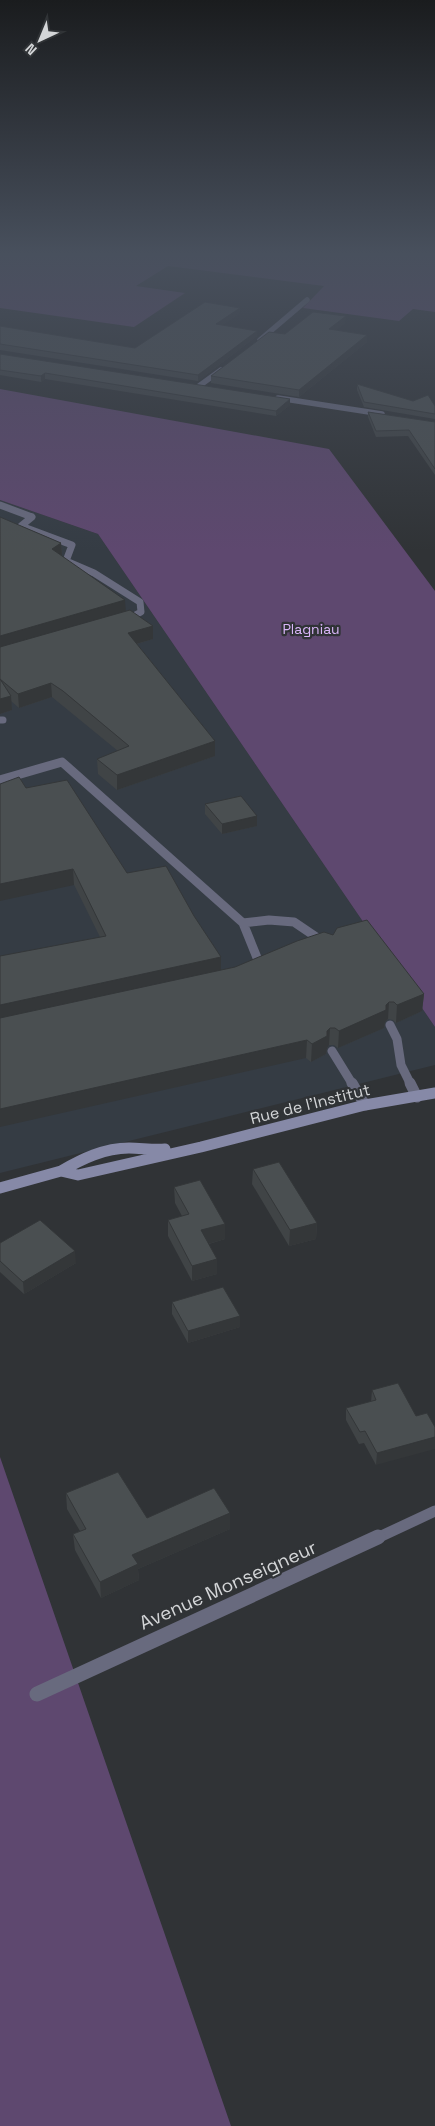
<svg xmlns="http://www.w3.org/2000/svg" width="435" height="2126" font-family="'Space Grotesk',sans-serif">
<style>
.built{fill:#353c44}
.green{fill:#5e486f}
.lines{fill:none;stroke-linecap:round;stroke-linejoin:round}
.lane-far2{stroke:#686a7e;stroke-width:7}
.lane-far1{stroke:#686a7e;stroke-width:9}
.lane{stroke:#686a7e;stroke-width:11}
.street-far2{stroke:#686a7e;stroke-width:5.5}
.street-far1{stroke:#686a7e;stroke-width:11}
.street{stroke:#686a7e;stroke-width:15}
.secondary{stroke:#8689a7;stroke-width:11}
.wall{fill:#404446}
.shaded-wall{fill:#343739}
.building{fill:#4a4f51;stroke:#343739}
.labels{text-anchor:middle;dominant-baseline:central;stroke-width:4.5;stroke-linejoin:round;paint-order:stroke}
.far-park-label{font-size:14px;fill:#d9b5f8;stroke:#303336}
.street-label{font-size:16px;fill:#d3d5d7;stroke:#303336}
.near-street-label{font-size:19px;fill:#d3d5d7;stroke:#303336}
</style>
<rect width="100%" height="100%" fill="#303336"/>
<path class="built" d="M0 500 98 534 435 1027V1065L0 1173Z"/>
<path class="green" d="M0 253H435V312L413 309 399 321 303 308 324 286 168 266 136 286 185 293 134 327 0 308Z
M0 389 329 449 435 591V1027L98 534 0 500Z
M0 1457 231 2126H0Z"/>
<g class="lines">
<path class="lane-far2" d="M0 505 32 517
M32 517 21 526 72 545 66 561 94 573 140 602 141 612 126 620
M0 720H3"/>
<path class="lane-far1" d="M0 780 62 762 243 923 260 965 256 967
M243 923 269 920 294 922 325 943
M390 1025 397 1039 401 1065 411 1085
M332 1051 353 1085"/>
<path class="lane" d="M352 1083 365 1105
M410 1083 417 1097"/>
<path class="street-far2" d="M260 340 307 300
M199 386 221 370
M278 398 382 414"/>
<path class="street-far1" d="M375 1539 435 1511"/>
<path class="street" d="M37 1694 378 1537"/>
<path class="secondary" d="M61 1171C82 1159 104 1148 129 1148 141 1148 153 1150 165 1149
M0 1188 61 1171 78 1175 201 1147 365 1105 435 1093"/>
</g>
<path class="wall" d="M240 313 222 325 257 336 198 381 0 350V326L135 348Z
M345 323 336 330 367 335V342L299 397 211 383V376L285 334Z
M0 354 290 405 276 416 45 379 41 382 0 375Z
M357 384 413 401 435 406V419L364 407 357 390Z
M368 412 435 422V475L408 436 376 437 368 417Z
M0 517 61 543 62 556 126 611 153 626V639L137 644 215 741V756L117 790 98 774 97 759 118 751 52 697 19 708 11 701 12 710 0 714Z
M26 788 127 873 194 916 221 957V970L424 994 422 1011 396 1023 393 1020 388 1019 385 1022 384 1028 338 1048 334 1045H329L327 1048 326 1054 311 1062 306 1058 100 937Z
M205 804 257 826 222 834 205 814Z
M253 1169 317 1223 316 1239 289 1246 252 1184Z
M174 1187 225 1224V1239L209 1244 217 1274 192 1281 168 1236V1220L182 1216 175 1203Z
M0 1243 76 1263 24 1294 0 1272Z
M172 1302 240 1327 188 1343 172 1314Z
M372 1390 416 1416 376 1465 364 1443 359 1444 346 1420V1408L371 1402Z
M66 1493 147 1518 230 1529 138 1569 139 1580 101 1598 75 1550 73 1534 80 1531 67 1509Z"/>
<path class="shaded-wall" d="M240 308V313L216 329V324Z
M346 316 345 323 329 336V329Z
M257 331V336L198 381V375Z
M367 335V342L299 397V390Z
M45 373V379L41 382V376Z
M290 399V405L276 416V411Z
M61 543 62 556 52 549Z
M125 600 126 614 0 650V636Z
M153 626V639L129 646 128 633Z
M51 683 52 697 19 708 18 694Z
M11 696 12 710 0 714V699Z
M215 741V756L117 790V775Z
M257 816V826L222 834V824Z
M73 869 74 885 0 901V884Z
M221 957V974L0 1023V1005Z
M424 994 422 1011 396 1023 397 1005Z
M389 1002 388 1019 385 1022 384 1028 338 1048 339 1031 386 1005Z
M330 1028 329 1045 327 1048 326 1054 311 1062 312 1044Z
M307 1040 306 1058 0 1127V1109Z
M317 1223 316 1239 289 1246 290 1230Z
M225 1224V1239L201 1246V1230Z
M75 1251 76 1263 24 1294 23 1282Z
M217 1259V1274L192 1281V1266Z
M240 1316V1327L188 1343V1331Z
M435 1437V1449L376 1465 377 1453Z
M230 1513V1529L138 1569 139 1580 101 1598 100 1582 132 1555Z"/>
<path class="building" d="M205 302 240 308 216 324 257 331 198 375 0 344V326L135 348Z
M313 312 346 316 329 329 367 335 299 390 211 376 269 332 285 334Z
M0 354 290 399 276 411 45 373 41 376 0 370Z
M357 384 413 401 428 395 435 406V414L364 402Z
M368 412 435 422V469L409 430 376 431Z
M0 517 61 543 52 549 125 600 0 636Z
M130 610 153 626 128 633 215 741 117 775 97 759 129 746 63 691 51 683 18 694 0 679V647Z
M0 679 11 696 0 699Z
M19 777 26 788 67 780 127 873 166 866 194 916 221 957 0 1005V956L106 936 73 869 0 884V784Z
M241 796 257 816 222 824 205 804Z
M367 920 424 994 397 1005 394 1002H389L386 1005V1010L339 1031 335 1028H330L327 1031V1036L312 1044 307 1040 0 1109V1018L235 967 297 941 324 932 333 935 337 928Z
M279 1162 317 1223 290 1230 253 1169Z
M200 1180 225 1224 201 1230 217 1259 192 1266 168 1220 189 1214 174 1187Z
M40 1220 75 1251 23 1282 0 1261V1243Z
M223 1287 240 1316 188 1331 172 1302Z
M398 1383 416 1416 427 1413 435 1427V1437L377 1453 365 1431 360 1432 346 1408 376 1400 372 1390Z
M118 1472 147 1518 214 1488 230 1513 132 1555 138 1564 100 1582 73 1534 86 1529 66 1493Z"/>
<linearGradient id="sky" x2="0" y2="1"><stop stop-color="#1a1c1e"/><stop offset="0.46" stop-color="#48505d"/><stop offset="1" stop-color="#48505d" stop-opacity="0"/></linearGradient>
<rect width="435" height="551" fill="url(#sky)"/>
<g class="labels">
<g class="far-park-label">
<text x="311" y="629">Plagniau</text>
</g>
<g class="street-label">
<text transform="translate(310 1104) rotate(-14)">Rue de l'Institut</text>
</g>
<g class="near-street-label">
<text transform="translate(228 1585) rotate(-24)">Avenue Monseigneur</text>
</g>
</g>
<g transform="translate(40 40) rotate(224)" stroke="#303336" stroke-width="4" paint-order="stroke">
<path d="M0-4L9 19L0 12L-9 19Z" fill="#d3d5d7"/>
<text y="-8" font-size="14" font-weight="bold" text-anchor="middle" fill="#d3d5d7">N</text>
</g>
</svg>
